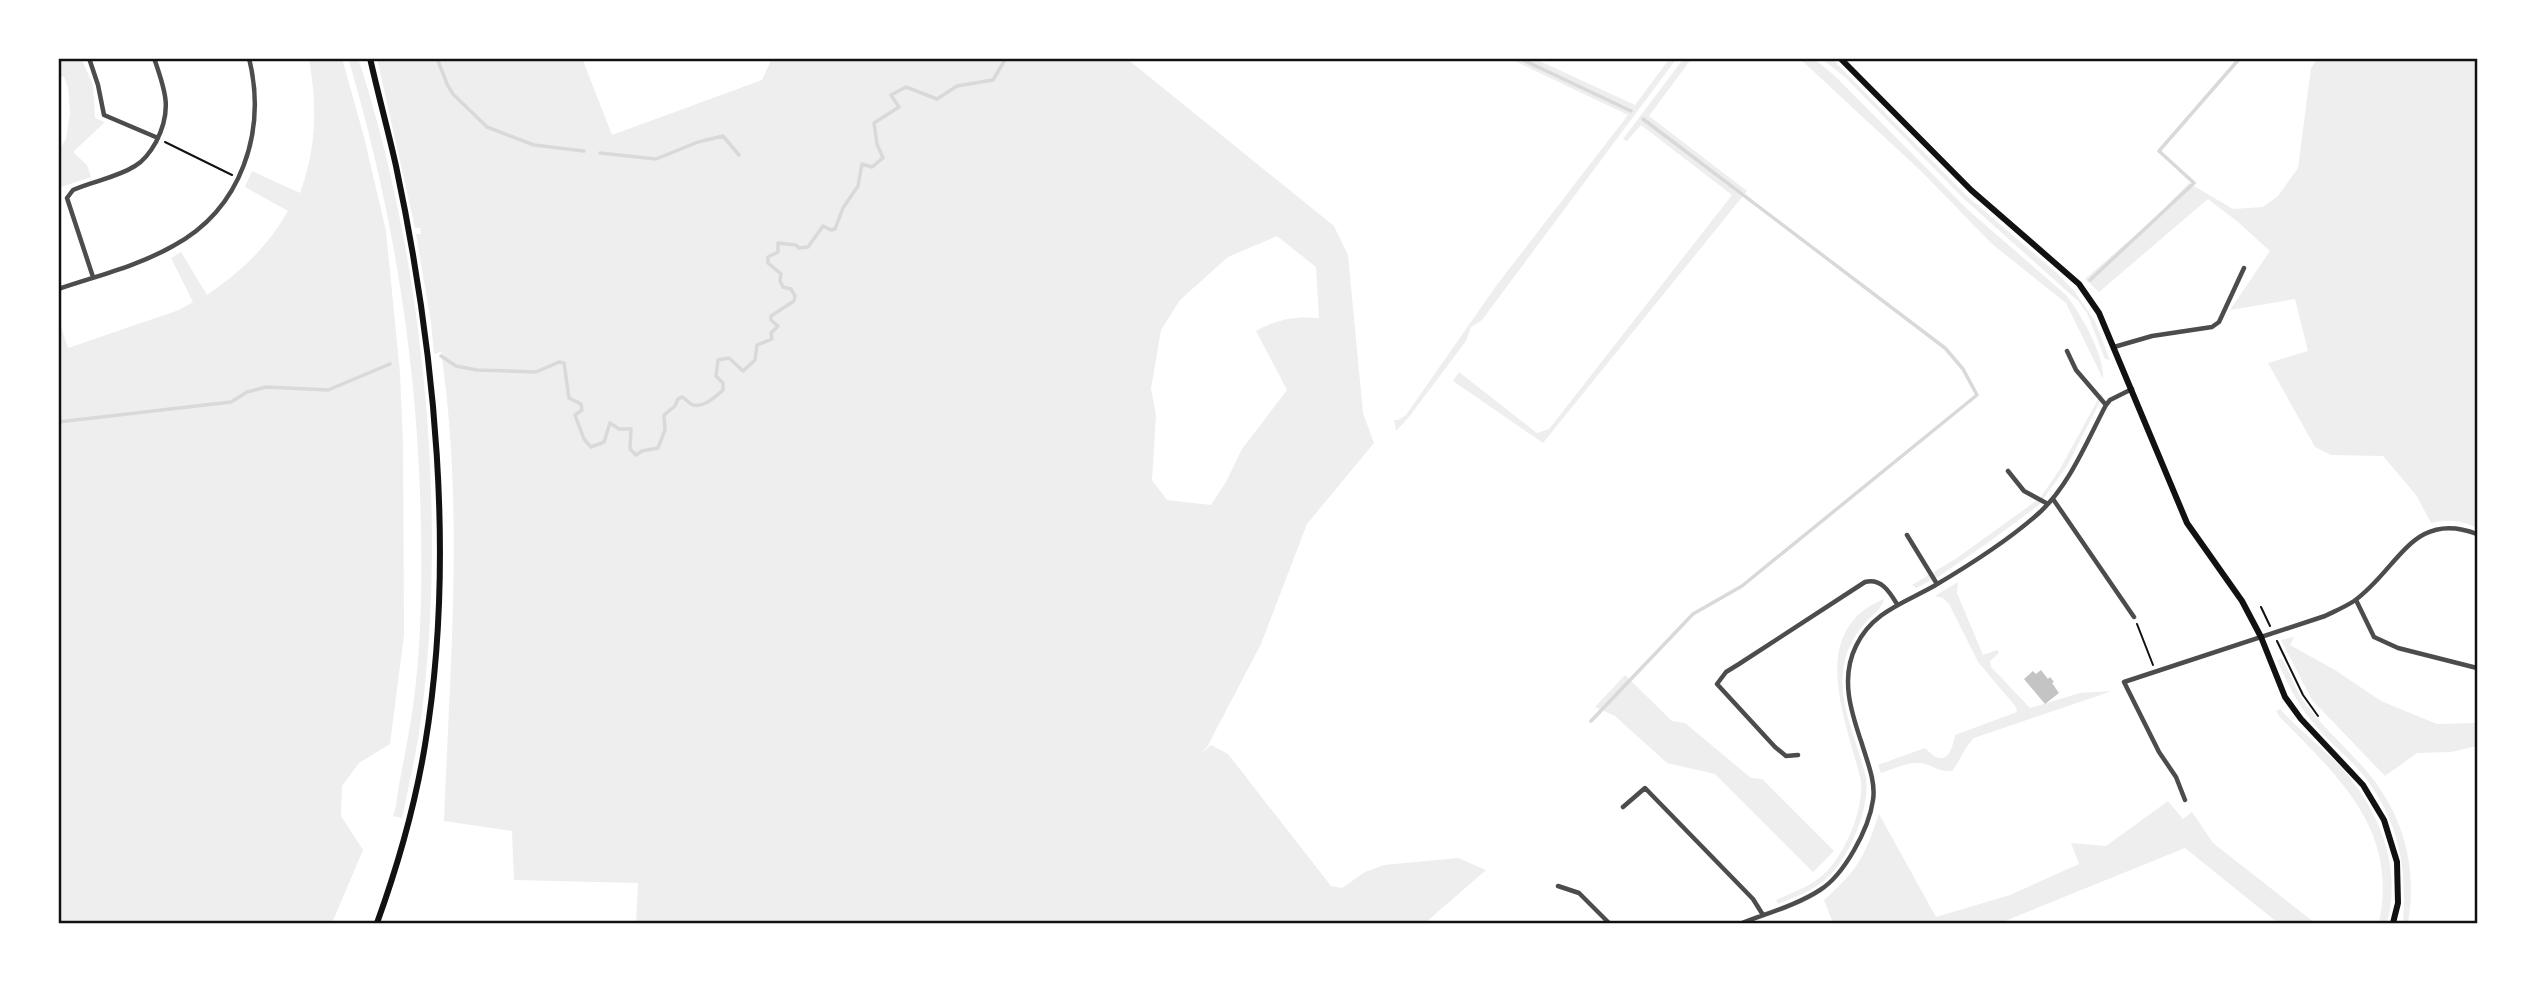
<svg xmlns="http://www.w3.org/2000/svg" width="2535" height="981" font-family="'Varela Round',sans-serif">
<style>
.green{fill:#eee;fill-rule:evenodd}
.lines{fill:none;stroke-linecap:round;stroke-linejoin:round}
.stream{stroke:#d9d9d9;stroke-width:3.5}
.building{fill:#c4c4c4}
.path{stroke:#111;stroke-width:2}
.minor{stroke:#4c4c4c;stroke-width:4.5}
.secondary{stroke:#111;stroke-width:6}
.neatline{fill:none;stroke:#111;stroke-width:2.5}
</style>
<rect width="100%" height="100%" fill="#fff"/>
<path class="green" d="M58 58H81L93 85 95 118 105 122 73 152 87 165 91 177 58 188V151L66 139 70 113 68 87 64 77 58 75Z
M309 58H342L364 137 386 231 400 373 403 443 404 635 390 744 359 763 342 786 341 816 363 850 332 923H58V318L68 348 179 310 193 302 171 258 181 252 207 295C240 273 268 246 288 211L245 187 252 171 300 193C317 145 317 108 309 58Z
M348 58H358C422 252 447 500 423 703 419 742 410 780 402 818L393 816C397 806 397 795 399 785 404 759 409 733 413 707 421 649 422 591 421 532 419 371 394 212 348 58Z
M377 58H582L612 135 762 80 772 58H1126L1334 226 1348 255 1363 413 1374 443 1307 524 1261 644 1207 747 1200 754 1211 745 1228 754 1331 886 1342 888 1365 872 1384 865 1458 858 1486 870 1425 923H636L638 883 514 880 512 831 444 821C450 665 464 507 441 352L434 354 431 322 416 234H421L420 228H415ZM1277 236 1316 267 1319 318C1295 316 1278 319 1256 331L1287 390 1242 449 1226 482 1211 505 1167 500 1152 480 1156 415 1151 389 1161 330 1180 300 1228 257Z
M1508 58H1533L1635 105 1670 58H1677L1482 320 1471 327 1466 341 1409 417 1396 431 1394 420H1398L1406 415 1496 286 1628 115Z
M1684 58H1692L1649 116 1747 191 1543 443 1453 381 1459 372 1537 433 1549 429 1732 195 1641 125 1627 141 1623 139Z
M1799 58H1813L1835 76 1968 210 2066 295C2081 314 2105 356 2103 379L2066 303 1992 244 1922 172Z
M1821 58H1831L1837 64 1968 197 2058 274 2075 292 2095 321 2110 360 2105 359 2087 313 2078 301 1963 198 1846 78Z
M2318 58H2477V528C2461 520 2449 519 2431 523L2416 495 2383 456 2331 455 2315 447 2268 363 2308 351 2295 299 2230 310 2270 251 2238 222 2208 199 2099 292 2085 279 2154 219 2189 183 2233 209 2263 207 2278 196 2298 168 2311 68Z
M2101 394 2103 396 2067 466 2039 505 1989 542 1938 577 1916 588 1912 585 1957 558 2040 498 2060 469Z
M1958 582 1957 593 1983 655 1997 650 1999 653 1990 661 1991 667 2030 708 2080 693 2112 691 1974 738C1964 748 1961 760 1952 771 1936 772 1933 764 1919 763 1907 762 1893 769 1881 773L1878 765 1925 748C1944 768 1951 756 1955 735L2017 712 2016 707 1978 662 1949 604 1943 598 1935 596Z
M1884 599C1882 609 1872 615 1865 623 1853 637 1845 652 1843 671 1839 707 1857 740 1865 774 1873 805 1847 865 1821 883 1808 893 1792 898 1778 904L1776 900C1789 894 1804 889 1815 881 1842 864 1864 812 1861 781 1847 722 1805 631 1884 599Z
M2294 637 2290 645 2335 670 2381 701 2437 724 2477 723V746L2451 752 2417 753 2385 776 2312 700 2281 640Z
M2282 659C2291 674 2296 692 2307 706 2325 729 2346 748 2365 769 2403 813 2418 867 2408 923H2403C2407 866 2399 822 2364 776 2349 757 2330 743 2315 725 2298 706 2287 683 2277 660Z
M1625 675 1672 721 1685 723 1751 778 1762 779 1834 851 1813 872 1715 774 1667 763 1615 716 1595 707Z
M2280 709C2296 727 2317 743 2335 761 2377 804 2403 864 2387 923H2379C2399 829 2338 777 2279 716L2276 711Z
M2168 801 2183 819 2192 812 2213 843 2315 923H2278L2185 848 2000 923H1833L1824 900C1859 869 1864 857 1879 814L1936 917 2010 895 2079 864 2071 843 2106 846Z"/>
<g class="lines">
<path class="stream" d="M437 58 447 84 453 94 487 127 534 145 584 151
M1519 58 1631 111
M600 153 656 159 698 142 723 136 739 155
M2090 280 2194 183 2159 151 2240 58
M441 356 456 366 477 370 536 372 559 362 564 363 569 398 581 404 582 410 575 415 584 439 591 447 604 442 610 423 619 429H631L630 449 636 455 642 451 658 448 665 430 664 415 675 406 678 399 682 397C686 399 688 402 691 404 702 410 716 396 723 390V383L716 376 718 360 729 358 743 371 755 360 757 345 772 339 771 333 778 326 771 320V316L794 301 795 296 791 289 783 287 780 281 781 274 768 263V257L778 252V243L796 245 799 248 808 247 823 226 831 230 835 229 843 208 858 186 862 164 872 167 883 158 877 144 874 123 899 107 891 95 906 87 937 99 957 86 993 80 1006 58
M58 422 231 402 247 392 266 387 328 390 390 364
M1591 721 1693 614 1742 586 1977 395 1963 369 1945 348 1643 119"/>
</g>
<path class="building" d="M2041 670 2048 679 2050 677 2054 682 2052 683 2059 693 2045 704 2024 679 2033 671 2036 674Z"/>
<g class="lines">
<path class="path" d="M165 142 232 175
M2261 607 2270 626
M2137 624 2153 665
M2277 641 2303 695 2318 716"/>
<path class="minor" d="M89 58 98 85 104 115 158 138
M93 277 67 198 73 190C93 181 116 178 135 166 144 161 151 151 156 142 173 109 165 90 154 58
M58 289C96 276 138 266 173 246 242 209 267 131 249 58
M2114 347 2152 336 2212 327 2219 322 2244 268
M2067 351 2076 370 2106 405
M2008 471 2024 491 2048 504
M2053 499 2134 617
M1907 535 1937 584
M2356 600 2374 637 2398 648 2477 668
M1798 755 1786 756 1775 747 1717 684 1726 672 1739 664 1865 582C1881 578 1889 591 1897 604
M2185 800 2176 777 2159 752 2124 682 2325 616C2335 611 2345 607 2354 601 2398 570 2412 509 2477 534
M1623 807 1645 788 1753 899 1763 915
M1558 886 1579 893 1609 923
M1742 923C1768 913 1797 905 1820 890 1844 875 1869 829 1873 800 1876 782 1867 761 1862 744 1851 712 1840 678 1856 646 1872 612 1904 603 1934 586 1968 566 2009 540 2039 513 2069 486 2087 441 2106 405L2110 400 2132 389"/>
<path class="secondary" d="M370 58C378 94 388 130 396 166 435 350 456 559 425 745 415 806 398 865 377 923
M1840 58 1971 190 2079 284 2099 313 2187 523 2242 601 2261 637 2285 697 2301 719 2363 785 2384 820 2397 862 2398 903 2393 923"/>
</g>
<rect width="2535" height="981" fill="none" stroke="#ffffff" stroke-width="119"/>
<rect x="60" y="60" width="2416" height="862" class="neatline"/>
</svg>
